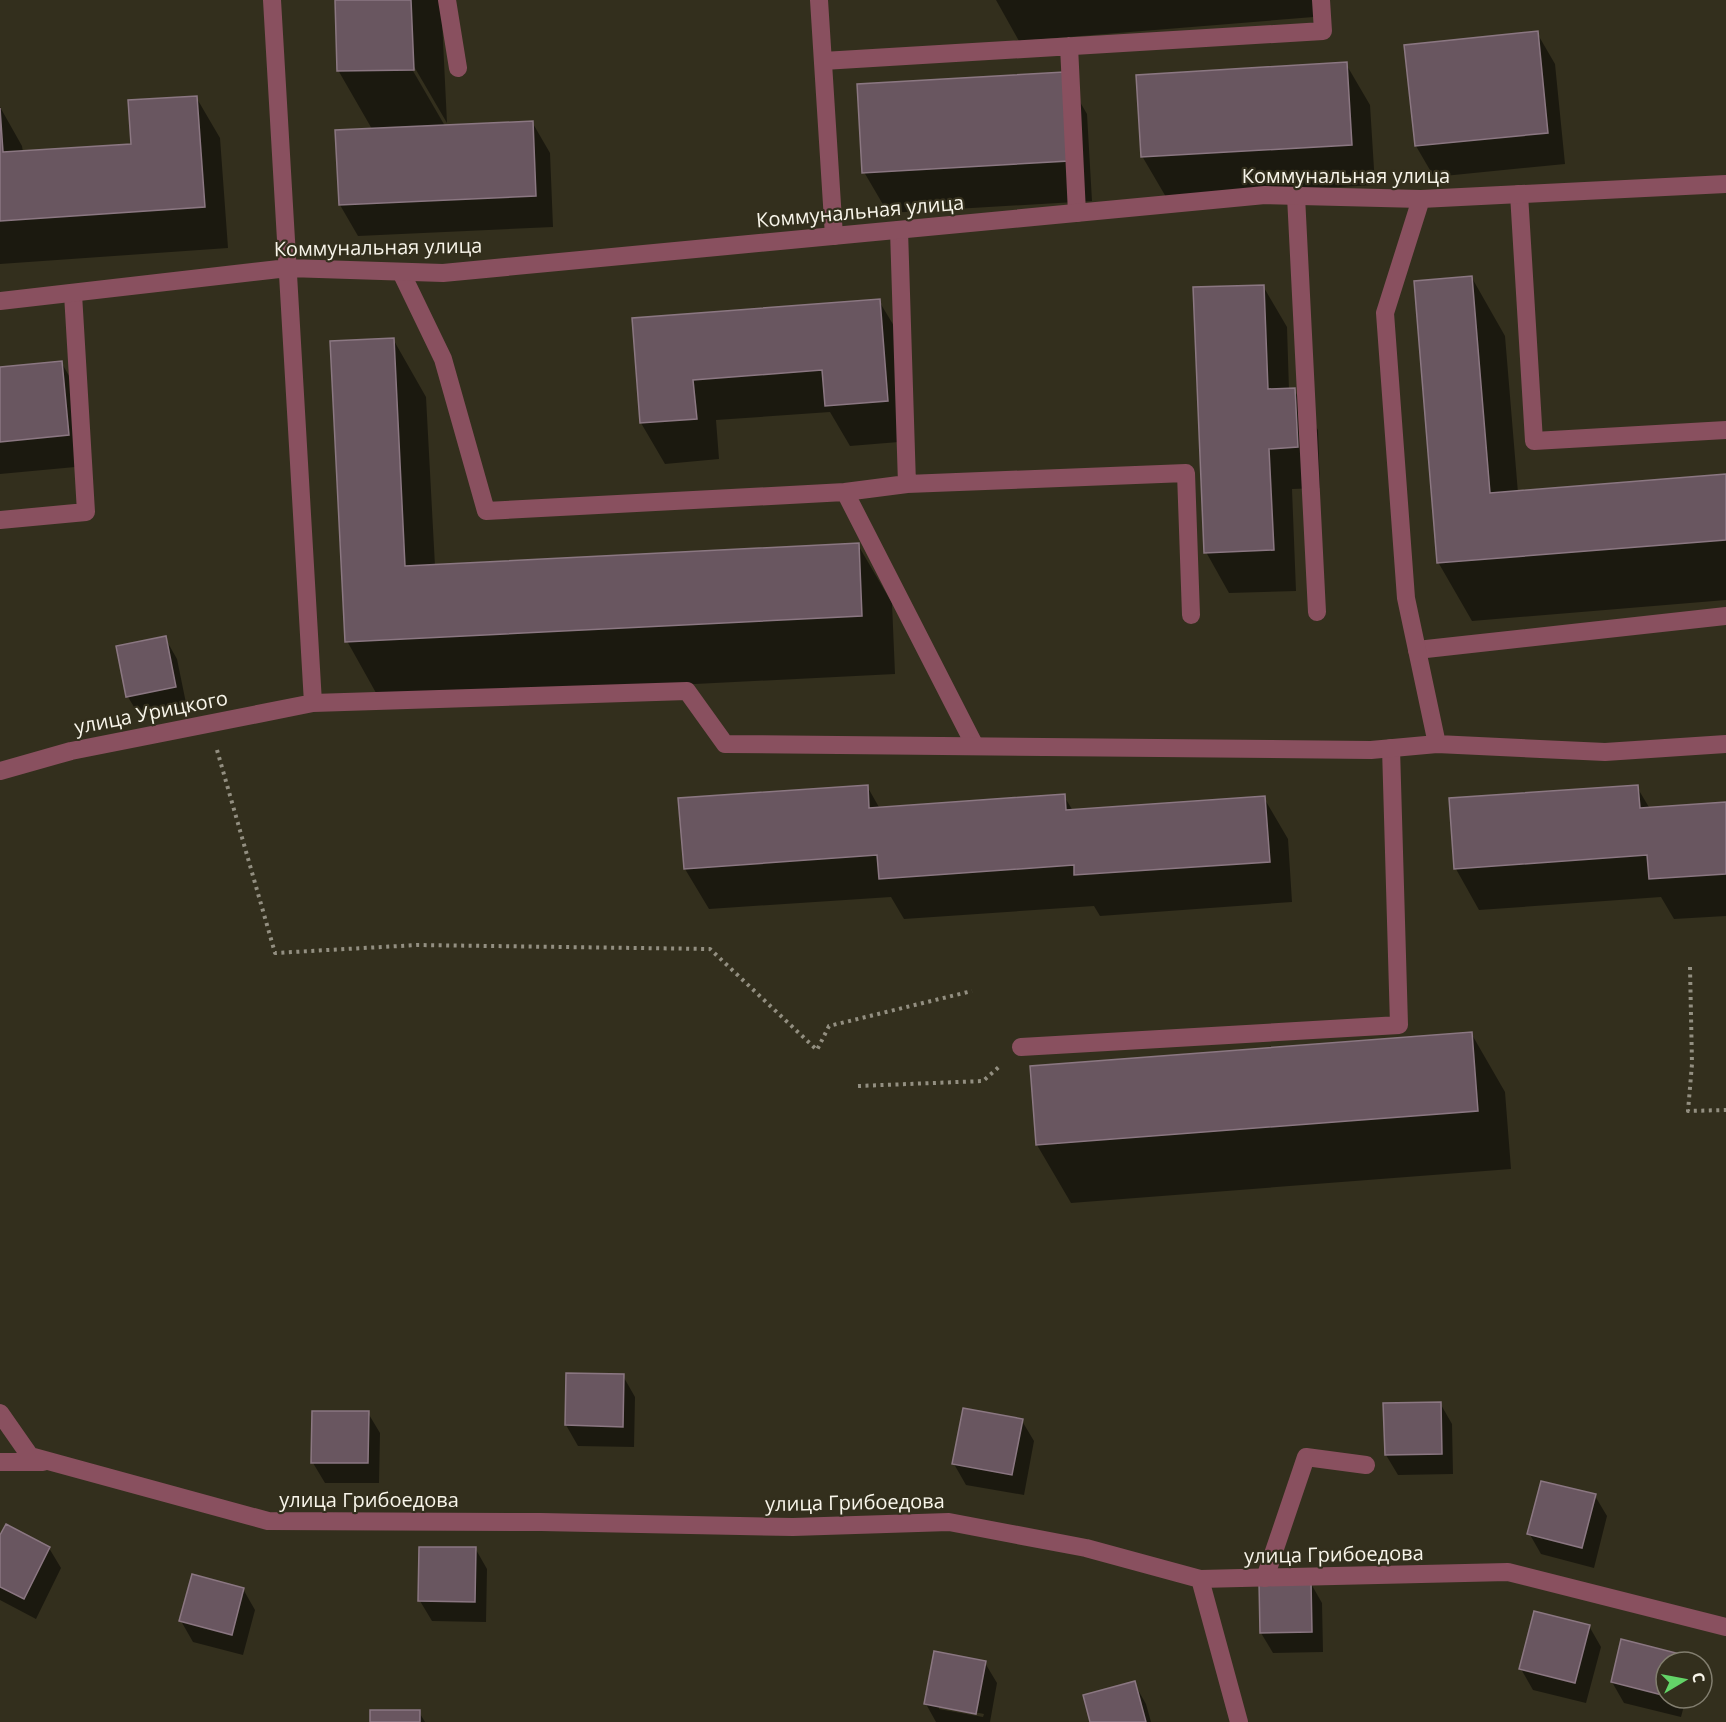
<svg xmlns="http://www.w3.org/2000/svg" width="1726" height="1722" font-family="'Open Sans',sans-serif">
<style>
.shadow{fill:#0007;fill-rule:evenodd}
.building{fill:#695660;stroke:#8b7782;stroke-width:1.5}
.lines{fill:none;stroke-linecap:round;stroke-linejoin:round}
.path{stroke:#938f81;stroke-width:4;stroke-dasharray:3 4.5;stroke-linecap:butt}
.lane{stroke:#89505f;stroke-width:18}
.street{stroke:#89505f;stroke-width:18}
.labels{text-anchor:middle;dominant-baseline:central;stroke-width:4.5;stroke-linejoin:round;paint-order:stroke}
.street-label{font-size:20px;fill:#f8f5ea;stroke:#332f1d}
</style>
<rect width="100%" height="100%" fill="#332f1d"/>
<path class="shadow" d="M337 0H441L447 123 412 63 409 64 445 126 532 122 550 153 553 227 358 236 340 205 372 129 338 70Z
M996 0H1325L1326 16 1019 41Z
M1537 33 1555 64 1565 164 1434 177 1416 146Z
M1346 64 1370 105 1375 185 1166 197 1142 156Z
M1063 73 1087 114 1092 201 888 213 864 172Z
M196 97 220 138 228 248 0 264V107L22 146 23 152 132 145Z
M1472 278 1505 336 1518 493 1726 476V600L1472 621 1438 562Z
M1263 286 1287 327 1289 390H1294L1318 430 1320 488 1292 489 1296 591 1229 593 1206 552Z
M879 301 903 341 911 441 850 446 830 412 716 420 719 459 665 464 641 423 633 320Z
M393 339 426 397 435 566 858 545 892 603 895 674 380 700 347 641Z
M61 362 79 393 86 466 0 474V368Z
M165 638 177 659 187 708 140 717 128 697Z
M867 786 880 809 1064 796 1073 811 1264 798 1288 839 1292 902 1100 916 1094 906 904 919 891 897 709 909 685 869Z
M1637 787 1650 809 1726 803V916L1674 919 1661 897 1479 910 1456 869Z
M1471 1033 1505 1092 1511 1169 1071 1203 1037 1145Z
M623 1376 635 1397 634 1447 578 1446 566 1425Z
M1440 1403 1452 1424 1453 1474 1398 1475 1386 1455Z
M368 1413 380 1433 379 1483H325L313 1463Z
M1022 1421 1034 1441 1024 1495 966 1485 954 1464Z
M1595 1496 1607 1516 1594 1568 1541 1554 1529 1533Z
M0 1538 49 1548 61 1568 36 1619 0 1600Z
M475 1548 487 1569 486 1622 432 1621 420 1601Z
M1310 1582 1322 1603 1323 1652 1273 1653 1261 1633Z
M243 1589 255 1610 243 1655 193 1642 181 1621Z
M1589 1626 1601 1647 1586 1703 1533 1690 1521 1669Z
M1679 1655 1683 1662H1666V1698H1686L1681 1717 1624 1703 1612 1682Z
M985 1663 997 1683 990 1722H936L926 1704ZM939 1705 984 1714 983 1717 939 1709Z
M1134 1683 1146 1704 1151 1722H1092Z
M419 1712 425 1722H371Z"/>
<path class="building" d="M335 0H411L414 70 337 71Z
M1538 31 1548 133 1415 146 1404 45Z
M1347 62 1352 145 1141 157 1136 75Z
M1064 72 1069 161 862 173 857 84Z
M197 96 205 207 0 221V108L3 152 131 144 128 100Z
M533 121 536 196 339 205 335 130Z
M1472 276 1490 493 1726 474V540L1437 563 1414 281Z
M1264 285 1268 389 1295 388 1298 447 1269 449 1274 550 1204 553 1193 287Z
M880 299 888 401 825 406 822 370 693 380 697 419 640 423 632 318Z
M394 338 405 566 859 543 862 616 345 642 330 341Z
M62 361 69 435 0 442V367Z
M166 636 176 687 126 697 116 646Z
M868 785 869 808 1065 794 1066 810 1265 796 1270 862 1074 875V865L879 879 877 855 684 869 678 798Z
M1638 785 1640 808 1726 802V874L1649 879 1647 855 1454 869 1449 798Z
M1472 1032 1478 1111 1036 1145 1030 1066Z
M566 1373 624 1374 623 1427 565 1425Z
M1441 1402 1442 1454 1385 1455 1383 1403Z
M963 1408 1023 1419 1012 1475 952 1464Z
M312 1411H369L368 1463H311Z
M1541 1481 1596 1494 1582 1548 1527 1534Z
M6 1524 50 1547 24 1599 0 1587V1535Z
M419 1547H476L475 1602 418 1601Z
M192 1574 244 1588 232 1635 179 1621Z
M1311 1581 1312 1632 1260 1633 1259 1582Z
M1534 1611 1590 1625 1575 1683 1519 1669Z
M1621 1639 1680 1654 1678 1662H1666V1696L1611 1682Z
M934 1651 986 1661 976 1714 924 1704Z
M1135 1681 1146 1722H1090L1083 1695Z
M370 1710H420V1722H370Z"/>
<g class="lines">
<path class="path" d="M217 750 275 953 417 945 710 949 817 1050 829 1026 972 991
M1690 967 1692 1064 1688 1111 1726 1110
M858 1086 983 1081 1001 1065"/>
<path class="lane" d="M447 0 458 68
M819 0 834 236
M1069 46 1077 213
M823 61 1323 31 1321 0
M1519 194 1534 441 1726 430
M1296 196 1317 612
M401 272 443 359 486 511 845 492 975 746
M907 484 1186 473 1191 615
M845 492 907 484 899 230
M0 520 86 512 73 294
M1417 650 1726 616
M1021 1047 1399 1025 1391 748
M1265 1578 1306 1457 1366 1465"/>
<path class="street" d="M272 0 313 703
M1421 199 1385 313 1406 598 1437 744
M0 301 288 268 443 273 1265 195 1421 199 1726 184
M0 771 71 751 313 703 687 691 725 744 1371 750 1437 744 1605 752 1726 744
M0 1413 30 1456 268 1521 541 1522 793 1527 949 1522 1086 1548 1200 1579 1508 1572 1726 1627
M0 1462H43
M1200 1579 1239 1722"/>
</g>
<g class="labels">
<g class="street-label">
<text x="1346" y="175">Коммунальная улица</text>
<text transform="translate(860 211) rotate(-5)">Коммунальная улица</text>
<text transform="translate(378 247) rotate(-1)">Коммунальная улица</text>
<text transform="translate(151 712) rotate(-11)">улица Урицкого</text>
<text x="369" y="1499">улица Грибоедова</text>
<text transform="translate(855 1502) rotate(-1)">улица Грибоедова</text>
<text transform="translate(1334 1554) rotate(-1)">улица Грибоедова</text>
</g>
</g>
<g transform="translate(1684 1680) rotate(80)"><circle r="28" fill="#332f1d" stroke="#827e6f" stroke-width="1.5"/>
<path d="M0-4.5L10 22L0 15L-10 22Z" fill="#63d468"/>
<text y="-9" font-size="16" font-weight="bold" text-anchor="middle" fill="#f8f5ea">С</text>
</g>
</svg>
